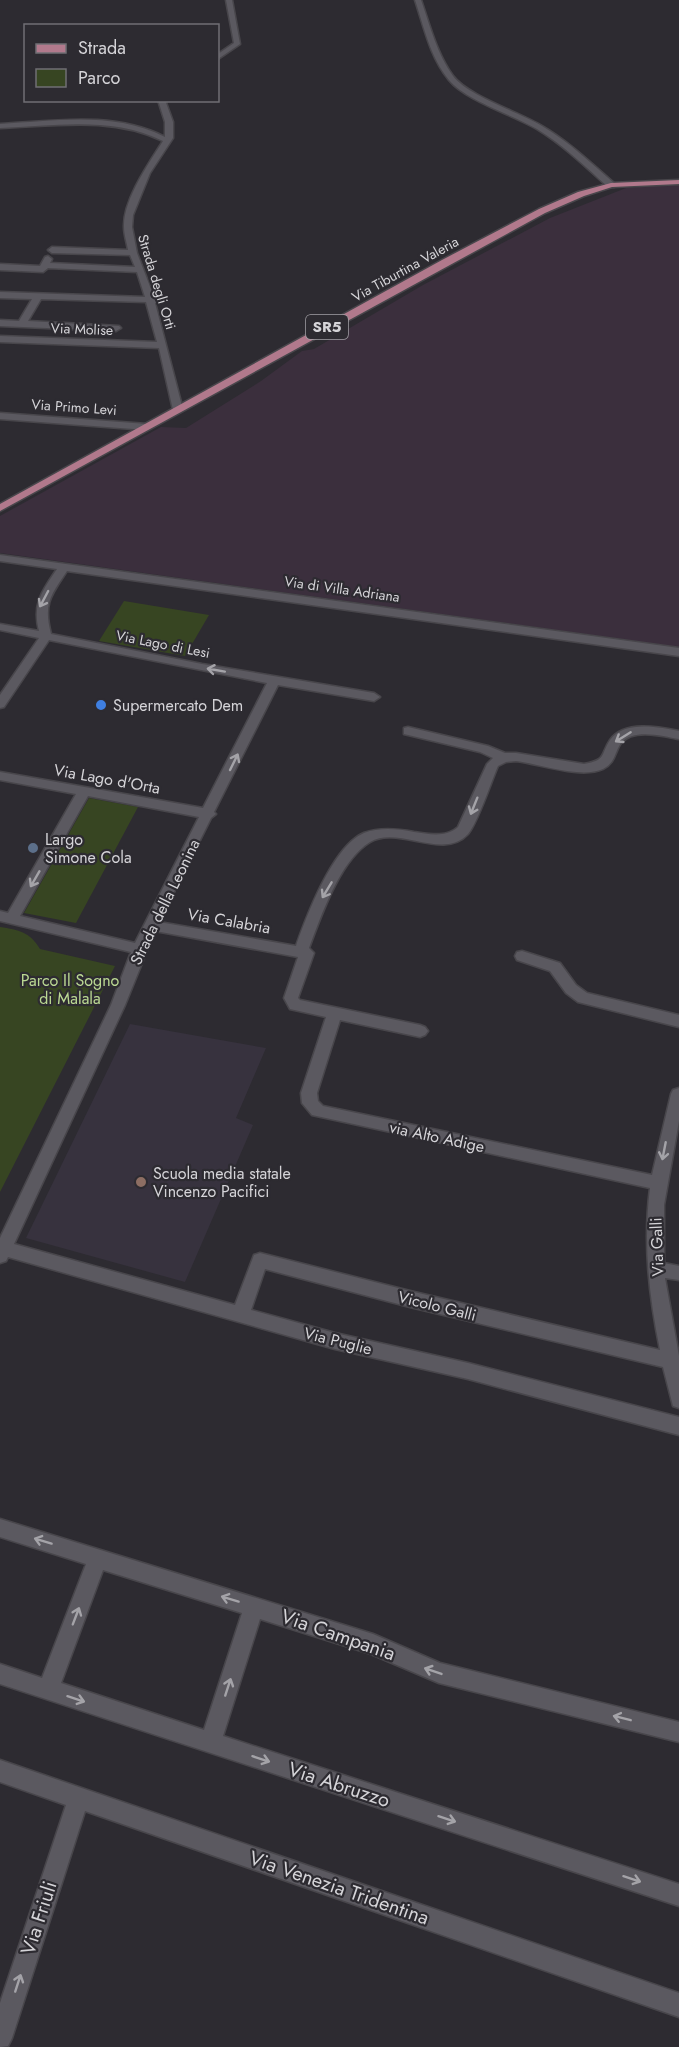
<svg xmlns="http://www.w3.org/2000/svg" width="679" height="2047" font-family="Jost,sans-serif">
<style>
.industrial{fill:#3b2f3d}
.built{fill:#37323e}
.green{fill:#374522}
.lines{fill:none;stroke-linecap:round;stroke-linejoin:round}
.minor-casing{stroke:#48464b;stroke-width:3}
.major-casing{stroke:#48464b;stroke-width:3}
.minor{fill:#5b5960;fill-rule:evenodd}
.major{fill:#b1798c;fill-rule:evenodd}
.oneway{stroke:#a4a3a8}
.shop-dot{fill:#3f7fe0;stroke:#2d2b31;stroke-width:2}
.service-dot{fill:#5c6f8a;stroke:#2d2b31;stroke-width:2}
.education-dot{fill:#8d6e63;stroke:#2d2b31;stroke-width:2}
.labels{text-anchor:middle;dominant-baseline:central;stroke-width:4.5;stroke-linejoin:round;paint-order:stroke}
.far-street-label{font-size:14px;fill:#d5d4d8;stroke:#2d2b31}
.shield{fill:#2d2b31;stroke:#a3a1a6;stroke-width:1.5}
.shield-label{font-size:15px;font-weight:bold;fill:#d5d4d8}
.poi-label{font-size:16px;fill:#d5d4d8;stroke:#2d2b31;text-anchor:start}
.street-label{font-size:16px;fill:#d5d4d8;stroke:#2d2b31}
.park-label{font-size:16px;fill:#bbd993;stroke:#2d2b31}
.near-street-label{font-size:20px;fill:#d5d4d8;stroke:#2d2b31}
</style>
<rect width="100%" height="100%" fill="#2d2b31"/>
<path class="industrial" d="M679 184V647L0 553V516L161 427 186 428 261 381 302 351 314 349 423 285 550 218 626 188Z"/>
<path class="built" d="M130 1024 266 1048 236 1118 253 1125 185 1282 26 1238Z"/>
<path class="green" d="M124 601 209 615 185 656 99 641Z
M89 798 138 807 76 923 24 913Z
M0 927C19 930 30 932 40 949L115 966 0 1192Z"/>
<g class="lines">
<g class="minor-casing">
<path id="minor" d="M226 0H232L240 44 218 59V54L234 43Z
M415 0H421C430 26 437 54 453 76 468 96 519 112 542 126 568 141 591 163 614 183V187H608C585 166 563 145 537 129 513 115 465 100 449 80 430 57 424 27 415 0Z
M158 100H165L173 122V138L150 173 133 215 132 227 137 253 154 297 162 300 155 303 183 410 178 413 173 410 159 348 0 342V336L157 342 146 302 41 299 28 321 119 326 121 328 116 331 0 326V320L19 321 32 299 0 298V292L145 297 137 272 48 268 43 272 0 270V264L40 266 45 257 48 256 52 259 50 263 135 267 130 255 52 253 48 250 52 247 128 250C127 243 124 235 124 227 123 200 149 163 163 141 112 116 55 126 0 128V124C55 121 114 111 165 137V122Z
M0 413 147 424 152 427 147 430 0 419Z
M0 555 679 648V656L67 571C51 595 43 603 51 634L202 664 374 693 380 697 374 701 278 685 214 812 216 814 211 818 159 922 296 946C307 915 333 846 364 833 380 827 398 829 414 832 429 834 446 838 458 827L487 764 493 758 480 752 404 734V728L408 727 488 746 505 753H516L584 764C607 760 600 755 610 740 624 720 659 727 679 731V739C663 736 633 728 621 743 614 753 616 762 603 769 581 779 540 764 516 761L506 762 498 766C491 782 478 822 468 834 443 861 398 825 370 842 340 860 321 916 309 948L314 953 298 998 300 1000 420 1025 425 1027 428 1031 425 1035 420 1037 340 1020 317 1093 318 1101 323 1106 652 1175 671 1094 673 1090 679 1088V1121L664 1205V1263L679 1266V1280L665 1278 679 1356V1408L673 1406 663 1367 410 1307 265 1269 251 1310 335 1333 468 1363 679 1417V1435L468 1379 335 1349 8 1257 6 1261 0 1263V1238L111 1005 131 952 0 921V911L8 913 76 794 0 780V772L203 808 267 683 49 640 4 707 0 708V695L39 638 0 630V624L39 631C32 604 42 591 57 569L0 561ZM88 796 199 817 135 943 20 916ZM155 931 298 957 284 998 290 1009 326 1017 301 1093 302 1103 312 1115 650 1188C643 1243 649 1296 660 1350L410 1291 260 1253 254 1255 235 1305 14 1244 125 1005Z
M522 951 560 963 576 985 587 993 679 1015V1027L578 1002 566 993 550 971 517 960 515 956 517 952Z
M0 1519 373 1634 440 1663 679 1722V1742L439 1683 371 1654 260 1619 223 1736 679 1884V1906L0 1684V1664L42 1678 86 1564 0 1537ZM103 1570 242 1613 204 1730 61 1683Z
M0 1760 679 1993V2017L85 1811 12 2038 8 2046 0 2047V2003L66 1805 0 1782Z"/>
</g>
<g class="major-casing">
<path id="major" d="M679 180V184L612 187 584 196 545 213 0 511V504L442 260 539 209 578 192 611 183Z"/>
</g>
<use href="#minor" class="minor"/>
<use href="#major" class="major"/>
</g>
<defs><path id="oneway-shaft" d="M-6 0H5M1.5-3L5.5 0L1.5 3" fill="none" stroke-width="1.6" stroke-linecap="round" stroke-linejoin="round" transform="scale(1.5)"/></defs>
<g class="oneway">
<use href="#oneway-shaft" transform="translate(44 599) rotate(118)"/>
<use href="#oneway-shaft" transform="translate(216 670) rotate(-170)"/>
<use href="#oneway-shaft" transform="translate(623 737) rotate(148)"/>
<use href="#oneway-shaft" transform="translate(234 762) rotate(-64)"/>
<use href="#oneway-shaft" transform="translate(474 806) rotate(112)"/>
<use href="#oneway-shaft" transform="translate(35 879) rotate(120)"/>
<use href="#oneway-shaft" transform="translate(327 890) rotate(121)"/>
<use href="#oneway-shaft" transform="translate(664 1151) rotate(101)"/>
<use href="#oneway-shaft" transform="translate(43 1541) rotate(-163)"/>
<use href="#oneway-shaft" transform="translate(230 1599) rotate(-163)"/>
<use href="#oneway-shaft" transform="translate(76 1616) rotate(-69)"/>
<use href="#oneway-shaft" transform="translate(433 1671) rotate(-161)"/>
<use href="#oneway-shaft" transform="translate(228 1687) rotate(-72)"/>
<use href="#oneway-shaft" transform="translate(76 1699) rotate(18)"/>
<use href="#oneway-shaft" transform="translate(622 1718) rotate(-166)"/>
<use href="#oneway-shaft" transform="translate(261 1759) rotate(18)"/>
<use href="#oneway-shaft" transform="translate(447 1819) rotate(18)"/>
<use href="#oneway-shaft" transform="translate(632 1879) rotate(18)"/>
<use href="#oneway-shaft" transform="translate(18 1983) rotate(-72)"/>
</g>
<circle class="shop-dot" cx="101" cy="705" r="6"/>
<circle class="service-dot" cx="33" cy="848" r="6"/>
<circle class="education-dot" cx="141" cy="1182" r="6"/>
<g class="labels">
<g class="far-street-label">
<text transform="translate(405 269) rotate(-29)">Via Tiburtina Valeria</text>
<text transform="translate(157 282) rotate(73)">Strada degli Orti</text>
<text transform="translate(82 329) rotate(2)">Via Molise</text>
<text transform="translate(74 407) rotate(4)">Via Primo Levi</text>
<text transform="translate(342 589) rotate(8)">Via di Villa Adriana</text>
<text transform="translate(163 644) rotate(11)">Via Lago di Lesi</text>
</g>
<rect class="shield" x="306" y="315" width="42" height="24" rx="4.5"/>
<g class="shield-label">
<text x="327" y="327">SR5</text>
</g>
<g class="poi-label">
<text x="113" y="705">Supermercato Dem</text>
<text x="45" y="839">Largo<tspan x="45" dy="18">Simone Cola</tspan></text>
<text x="153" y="1173">Scuola media statale<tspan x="153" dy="18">Vincenzo Pacifici</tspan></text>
</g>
<g class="street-label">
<text transform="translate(107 779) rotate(10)">Via Lago d'Orta</text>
<text transform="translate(165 902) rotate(-64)">Strada della Leonina</text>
<text transform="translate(229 921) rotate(10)">Via Calabria</text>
<text transform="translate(437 1137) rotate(12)">via Alto Adige</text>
<text transform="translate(657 1247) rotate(-92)">Via Galli</text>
<text transform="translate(437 1306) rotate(14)">Vicolo Galli</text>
<text transform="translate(338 1341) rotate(14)">Via Puglie</text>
</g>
<g class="park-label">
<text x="70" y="980">Parco Il Sogno<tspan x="70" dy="18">di Malala</tspan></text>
</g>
<g class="near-street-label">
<text transform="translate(338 1635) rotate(19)">Via Campania</text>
<text transform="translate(339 1785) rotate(18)">Via Abruzzo</text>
<text transform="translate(339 1888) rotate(19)">Via Venezia Tridentina</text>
<text transform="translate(39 1918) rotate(-72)">Via Friuli</text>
</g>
</g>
<rect x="24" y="24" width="195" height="78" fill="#2d2b31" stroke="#706f74" stroke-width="1.5"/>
<rect x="36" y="44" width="30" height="9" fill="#b1798c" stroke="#706f74" stroke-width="1.5"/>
<text x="78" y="54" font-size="18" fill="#d5d4d8">Strada</text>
<rect x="36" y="69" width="30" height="18" fill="#374522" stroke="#706f74" stroke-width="1.5"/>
<text x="78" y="84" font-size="18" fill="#d5d4d8">Parco</text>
</svg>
